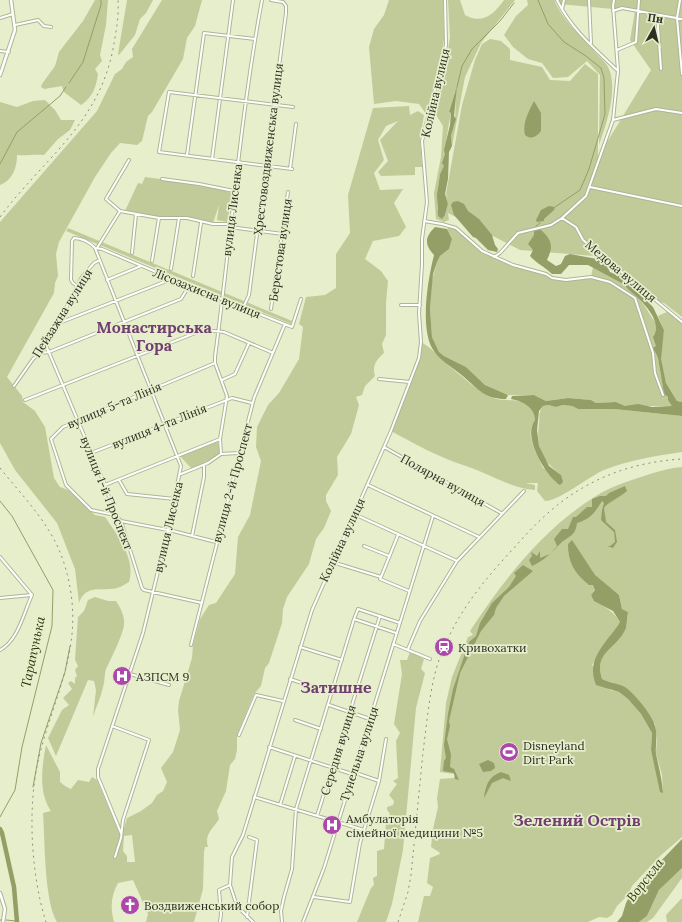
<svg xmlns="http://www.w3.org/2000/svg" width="682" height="922" font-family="Lora,serif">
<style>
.green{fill:#c0cb99;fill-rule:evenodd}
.water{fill:#939f66}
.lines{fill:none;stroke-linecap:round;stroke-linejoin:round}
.stream{stroke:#939f66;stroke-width:1}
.river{stroke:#939f66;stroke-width:4.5}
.minor-casing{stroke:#aeb595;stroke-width:4}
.tertiary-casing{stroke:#aeb595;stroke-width:4.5}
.minor{stroke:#fff;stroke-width:2}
.tertiary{stroke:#fff;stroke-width:2.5}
.rail{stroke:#8b9179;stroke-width:1;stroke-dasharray:2 4;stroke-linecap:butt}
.labels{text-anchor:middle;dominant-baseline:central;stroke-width:3.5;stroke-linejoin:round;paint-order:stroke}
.street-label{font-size:12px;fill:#2c2f22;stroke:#e6eecc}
.poi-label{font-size:12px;fill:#2c2f22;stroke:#e6eecc;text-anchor:start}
.water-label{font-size:13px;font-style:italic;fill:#31380b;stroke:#e6eecc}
.district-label{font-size:16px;font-weight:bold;fill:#713e70;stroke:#e6eecc}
</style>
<rect width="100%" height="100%" fill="#e6eecc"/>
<path class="green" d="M95 0H108L106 25 100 55 102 61 95 69 98 74C96 87 93 97 81 105L64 92 62 86 44 89 41 87 42 84 55 66 59 52 83 21Z
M127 0H153L146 13 140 19 135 35 119 55 118 54Z
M162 0H202L195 26 187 38 183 59 152 112 148 116 142 141 137 145 120 143 111 153 95 177 59 242 56 254 58 276 55 283 54 293 7 377 22 396 23 402 35 411 45 427 54 478 60 487 68 490 95 515 105 517C118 536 136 559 129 582 125 584 121 587 117 588 102 592 86 583 79 603L75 569 57 523 15 470 0 443V222L97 111 115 74 122 69 126 62 133 57 132 49Z
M389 0H443L444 38 442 55 426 114 419 104 396 101 374 104 369 47 374 29 384 15Z
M448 0H460L465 15C483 25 494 14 504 0H515L481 43 465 77 452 146 451 136 455 123 456 91 455 92 449 112 451 113C447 131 445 149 444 166 444 169 441 171 440 174 438 186 438 197 437 209L445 215 448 204 445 194 448 197 446 194 462 105 475 60 482 44 490 39 501 41 510 49V60L542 67 550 80 570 81 585 64 598 74V157L651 70 630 40 635 11 559 4 554 0C563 20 579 35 594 51 598 56 605 61 608 67 619 87 606 126 599 145L600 75 587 61 568 77 553 78 542 63 528 59 513 47 504 35 516 16 528 5 527 0H682V317L664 303 650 300 594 256 520 250 448 213 449 220 444 222 436 219 434 193 441 157 443 126 433 110 447 56 450 37Z
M45 100 55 110 61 120H75L70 130 58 139 44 155C34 154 27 156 17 155 17 167 13 180 0 185V102L17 107 33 101Z
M409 106 410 115 418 111 424 115 420 139 422 167H415V175L381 176 378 172 388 161 380 140 398 121 386 126 378 140 384 160 374 173 380 190 403 189 394 203 406 227 399 236 373 241 365 259 381 271 388 281 386 303V335L382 344 384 353C376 360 372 366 375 376L365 386 362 395 356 397 359 405 351 434 337 457 338 475 326 495V501L331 511 324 528 316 539 309 564 287 597 283 609 282 623 269 663 265 668 261 686 254 694 237 735V750L235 759 230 765 226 791 217 811 219 819C213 829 204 834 208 847H205L204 852 203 889 194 922H146L148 914 133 880 118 883C111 896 110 907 114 922H57C44 901 45 840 43 813L51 811C38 792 42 766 46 745L60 772V782L65 786 71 789 78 780 89 782 92 777 97 780 119 833 124 828 127 818 141 811 152 803 157 795 163 791 167 782 161 768 173 752 180 730 178 710 179 701 192 658 193 645 200 619 209 605 216 603 235 574 238 537 250 515 261 461 256 447 257 427 268 405 279 393 299 359 303 327 299 324 306 297 325 295 336 288V254L350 233 348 195 373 108ZM132 835 135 862H127V856L123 851 124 836Z
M145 177 197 184 233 193 227 222 217 220 219 205 213 223 194 218 159 217 125 211 138 183 142 184Z
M451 226 456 228 482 251 513 265 546 274 552 278 566 280 591 277 593 267 625 285C628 291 632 292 637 296 645 304 649 315 656 323 656 332 657 345 655 353L658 358 664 394 668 397 673 406H625L616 402 596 403 591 400 568 398 546 401 534 395H508L485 385 466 367 444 356 439 352 432 337 430 308 432 280 437 262 440 256 449 249 452 239 447 229Z
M68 228 292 321 291 324 66 231Z
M669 311 682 322V402L677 401 666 383 660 359 664 330 658 316Z
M421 342C432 348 439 357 449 366 462 376 476 390 491 397 503 404 535 393 535 420 524 434 537 454 543 468L561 475C541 459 536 449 539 424 540 417 538 413 543 406L548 405 556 407 563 405 572 406 578 409H614L682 416V452C656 456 629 460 604 470 588 477 559 501 545 501L537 491 538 483H525L535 485V490C510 488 490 474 466 466 440 458 415 444 391 431L419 358Z
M217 441 221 450 220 454 192 469 180 456Z
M682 467V837L660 856 632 886 628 895 617 906 612 915 607 918 599 917 588 922H418L424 896H430L433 887 427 883 430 858 440 854 439 852 431 847 433 829 438 807 437 798 440 779 454 778 455 776 454 774 440 772 446 703 452 677 468 637 473 635 470 631C503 580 544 528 596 496 610 487 628 481 644 476 656 472 669 468 682 467ZM601 581 619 595 622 609 628 612C627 617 627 623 626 628 618 649 593 650 602 679L610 683 623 686 655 724 657 739 656 753 662 775 663 793 651 750 652 733 641 714 628 699 619 692 610 690 592 665 620 622C611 608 602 607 591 595Z
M95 597 108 601H116C120 607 125 616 124 624 124 633 110 661 106 669 104 676 105 681 103 687 101 697 96 707 93 717L96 690 94 681 88 680 56 756 48 738 62 710 69 705 63 698 72 689 68 683 71 681 75 684V678L77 676 75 670 78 666 75 660 78 617 84 611 88 600Z
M410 652 424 659 421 669 425 673 416 708 403 850 392 904 386 922H357L371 888 374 885 373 878 377 876V851L384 849 386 822 390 814 387 810V807L393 805 394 801 389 795 397 784 393 781 398 778 396 741 400 733 394 724 402 674 400 660H407Z
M682 868V878L653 918 647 922H639L647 916 659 890Z
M682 898V922H667L666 915Z"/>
<path class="water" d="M457 86 454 116 456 119 451 136 452 146 449 152 448 179 445 194 448 204 445 215 442 219 438 216 437 195 440 174 444 166 442 163 445 154 444 150 450 125 451 113 449 112Z
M534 101 541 113V131C536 137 532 140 525 135 522 123 529 111 534 101Z
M458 201 464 204 468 211 479 219 492 235 495 245 498 249 497 252 488 250 476 238 473 237 454 215 451 205 453 202Z
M549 206 555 207 554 210 544 219V221L537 222 536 220 541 210Z
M435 227 447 229 452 239 449 249 440 256 437 262 433 274 430 308 432 337 439 352 444 356 466 367 485 385 508 395 506 399C485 399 479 390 464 377 454 368 439 361 432 348 420 325 428 279 434 255 424 244 425 237 435 227Z
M539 228C552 240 554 245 547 260L556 266 561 264 565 256 570 254 597 259 607 266 610 272 624 278 653 307 664 330 661 359 666 383 677 401 682 402V416L614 409H578L572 406 563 405 556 407 548 405 543 406 539 411 537 430 539 446 549 466 561 475 563 482 560 485C545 475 522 436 535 420 535 407 522 401 511 399L512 396 534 395 546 401 568 398 591 400 596 403 616 402 625 406 638 404 652 407 672 406 668 400V397L664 394 658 358 653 348 656 346 653 337C663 324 646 305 636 296 632 292 628 291 625 285L588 265H569L561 274H552C545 267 536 263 530 256L533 250 528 244 534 235V229Z
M625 486 627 491C620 497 607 503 604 508L606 522 615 530 617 542 613 548 607 546H610L615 542 614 532 601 520 602 510 604 503 602 501C595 512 591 519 577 523 575 537 570 535 561 543 551 553 545 560 532 566L529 560 532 556 531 552 537 556 540 551V558L550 554 557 546 554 539 562 529H568L573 517H576L587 507H592V499L600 496H606L609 493Z
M572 540 595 575 619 595 622 609 628 612C627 617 627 623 626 628 618 649 593 651 602 679 609 683 616 683 623 686 632 690 653 716 655 726 658 736 655 745 656 754 659 768 662 779 663 793L660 792 651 750 652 733 641 714 628 699 619 692 596 685C585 658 607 643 620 622L613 611 594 601 591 595 595 590 593 585H589C574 573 568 562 568 544Z
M523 565 533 571 504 596 496 608 494 615 481 631 460 673 449 721 450 726 447 739 451 755 450 767 454 769 459 780 455 779 454 773 443 771 444 761 446 758 444 745 448 714 453 689 469 642 476 636 480 623 492 603 509 587 516 576 514 573Z
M488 760 494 763 495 768 491 771 483 772 479 764Z
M501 772 509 775 511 781 503 778 492 783 484 798C486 785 488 777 501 772Z
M682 839V868L659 890 647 916 639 922H617L622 916 626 903 633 890Z"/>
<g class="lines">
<path class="stream" d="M538 0 548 24 564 42 586 56 601 68 604 78 605 114 589 169 580 190 555 207
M69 83 83 62 101 5V0
M457 87 462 66 472 49 500 21 514 3
M0 164 17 132 60 96 66 87
M536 226 540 223
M0 501 12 516 53 590 52 626 22 747 15 790 0 817
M33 787 41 743 65 672 70 646
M0 920H2
M6 920 16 921"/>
<path class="river" d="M0 829 2 833 14 887 17 922"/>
<g class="minor-casing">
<path id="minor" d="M589 0 591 43
M614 0 613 6 618 70
M680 0 677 18 682 74
M562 9 564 0
M613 11 622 8 682 19
M657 14 661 69
M0 18 13 14
M15 25 38 20 44 26 51 27
M617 50 636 42 639 0
M0 51 9 52
M613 120 656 109 682 113
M187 155 204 33 255 39
M212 159 233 0
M290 169 296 124
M292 169 159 152 169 92 293 107
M162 179 199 184 234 191
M590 187 682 206
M120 211 159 218H187L213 224H231
M562 218 576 227 583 240 682 322
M424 221 442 224 456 228 482 251 513 265 546 274 552 278 566 280 591 277 610 282 635 298 653 353 655 373 663 395
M230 227 283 234
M95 248 181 466 168 530 143 633 98 769V777L121 833
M95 248 102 249 189 286 292 327 301 299
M97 248 120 211 106 199 129 160
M132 253 136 214
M494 257 500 253 518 233 551 225 562 218 586 196 613 120 618 71C595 49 571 29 557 0
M152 261 159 218
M171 269 179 218
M193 276 201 223
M107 280 141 266
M77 286 73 283 71 280 72 241 74 238C81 238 90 242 95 248
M401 305H420
M243 308 249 295 286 13V6L283 2 271 0
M271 309 288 192
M59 323 164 282 167 277
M45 343 105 485 115 515 121 521 142 588 144 590 202 603
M40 353 49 352 181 299 189 286
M379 379 410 382
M222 380 235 374 249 343
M14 386 33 359 40 353 58 324 82 277 94 263 98 261
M25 400 203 330 224 332 273 353
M384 447 501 513
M91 453 227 400 232 398 252 403
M221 454 239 453
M181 474 208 463 221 454 220 439 227 396 215 363V357C231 238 240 118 262 0
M119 480 127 494 175 499
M105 485 220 439
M368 485 479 537
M354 514 457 561
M115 515 91 510 66 485 51 439 63 427 215 363
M121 521 173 531 216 542
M192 536 204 477V465
M364 546 389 556
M0 557 32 595C24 612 18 641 0 650
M332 562 381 577 380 579 409 591
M381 577 398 535
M0 598 32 595
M396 633 354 619 358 609 400 623
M393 644 430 659
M191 645 254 398 285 324
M300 647 342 660
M408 649 420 621 457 561 524 491
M130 674 169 685
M290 679 332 693
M329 705 370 719
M295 720 321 729
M112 726 149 740 123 820 121 838 115 857
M239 735 256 695 283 701
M269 747 352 774
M353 772 379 781
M254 797 364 830
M280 805 295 756
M317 816 380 616
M314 897 350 902 360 843 379 781 386 739
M247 917 257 840 249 837
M220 922 221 914 219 890 230 885
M253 922 237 906 230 885 232 857 243 835 312 610 391 431 419 358 421 342 419 313 422 264V239L427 202 422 141 446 45 445 0
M282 922 281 911 284 897 292 869 296 809 354 619
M303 922 324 868 433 516"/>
</g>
<g class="tertiary-casing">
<path id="tertiary" d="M0 75 15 30 11 0
M0 893 5 909 3 922"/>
</g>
<use href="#minor" class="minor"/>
<use href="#tertiary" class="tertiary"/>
<path class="rail" d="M0 217C43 159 98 125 113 49 116 33 119 16 118 0
M0 468C24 498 52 525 64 563 88 640 57 686 39 757 27 806 31 875 46 922
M398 922 408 892 411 875C415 834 419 793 423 752 427 723 429 692 438 663 453 618 482 582 514 548 533 526 554 505 579 490 610 471 646 461 682 459"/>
</g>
<defs>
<g id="station-disc" transform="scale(1)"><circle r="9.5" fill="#ad47ac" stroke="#e6eecc"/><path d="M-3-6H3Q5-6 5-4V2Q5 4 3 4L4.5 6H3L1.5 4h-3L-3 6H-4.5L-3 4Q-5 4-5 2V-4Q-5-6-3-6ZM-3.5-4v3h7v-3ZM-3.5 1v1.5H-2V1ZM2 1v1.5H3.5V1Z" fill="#fff"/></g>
<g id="hospital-disc" transform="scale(1)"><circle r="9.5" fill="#ad47ac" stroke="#e6eecc"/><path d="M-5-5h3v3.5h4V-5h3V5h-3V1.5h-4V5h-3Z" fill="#fff"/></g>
<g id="stadium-disc" transform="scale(1)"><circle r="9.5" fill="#ad47ac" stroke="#e6eecc"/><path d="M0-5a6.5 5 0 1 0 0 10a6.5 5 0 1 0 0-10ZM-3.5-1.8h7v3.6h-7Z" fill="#fff"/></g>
<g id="church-disc" transform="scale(1)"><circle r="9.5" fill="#ad47ac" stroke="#e6eecc"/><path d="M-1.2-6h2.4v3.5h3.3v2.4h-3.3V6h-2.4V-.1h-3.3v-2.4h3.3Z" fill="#fff"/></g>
</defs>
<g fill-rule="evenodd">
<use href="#station-disc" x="444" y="647"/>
<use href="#hospital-disc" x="122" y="676"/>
<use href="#stadium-disc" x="509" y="752"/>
<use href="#hospital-disc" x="332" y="825"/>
<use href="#church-disc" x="130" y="905"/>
</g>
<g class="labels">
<g class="street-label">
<text transform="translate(435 93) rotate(-77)">Колійна вулиця</text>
<text transform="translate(268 149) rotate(-83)">Хрестовоздвиженська вулиця</text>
<text transform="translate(232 210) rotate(-83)">вулиця Лисенка</text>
<text transform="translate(280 250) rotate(-82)">Берестова вулиця</text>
<text transform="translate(621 271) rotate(40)">Медова вулиця</text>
<text transform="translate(207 293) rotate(22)">Лісозахисна вулиця</text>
<text transform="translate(62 313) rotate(-58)">Пейзажна вулиця</text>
<text transform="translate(114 405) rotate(-23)">вулиця 5-та Лінія</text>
<text transform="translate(159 426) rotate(-22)">вулиця 4-та Лінія</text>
<text transform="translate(443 480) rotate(29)">Полярна вулиця</text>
<text transform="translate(232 483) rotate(-75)">вулиця 2-й Проспект</text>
<text transform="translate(107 493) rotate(68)">вулиця 1-й Проспект</text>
<text transform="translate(168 527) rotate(-77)">вулиця Лисенка</text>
<text transform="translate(342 540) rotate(-65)">Колійна вулиця</text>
<text transform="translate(338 750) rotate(-73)">Середня вулиця</text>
<text transform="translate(359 754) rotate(-72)">Тунельна вулиця</text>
</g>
<g class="poi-label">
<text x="458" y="647">Кривохатки</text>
<text x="136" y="676">АЗПСМ 9</text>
<text x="523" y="745">Disneyland<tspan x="523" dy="14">Dirt Park</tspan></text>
<text x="346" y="818">Амбулаторія<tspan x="346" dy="14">сімейної медицини №5</tspan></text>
<text x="144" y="905">Воздвиженський собор</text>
</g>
<g class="water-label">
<text transform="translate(33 652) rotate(-78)">Тарапунька</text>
<text transform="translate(645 880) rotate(-52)">Ворскла</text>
</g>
<g class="district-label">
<text x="154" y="327">Монастирська<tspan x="154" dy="18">Гора</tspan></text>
<text x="336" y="687">Затишне</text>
<text x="577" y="820">Зелений Острів</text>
</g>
</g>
<g transform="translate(654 28) rotate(8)" stroke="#e6eecc" stroke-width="3" paint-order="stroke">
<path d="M0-3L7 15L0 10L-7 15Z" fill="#2c2f22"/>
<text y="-6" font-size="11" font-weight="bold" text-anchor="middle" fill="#2c2f22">Пн</text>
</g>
</svg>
